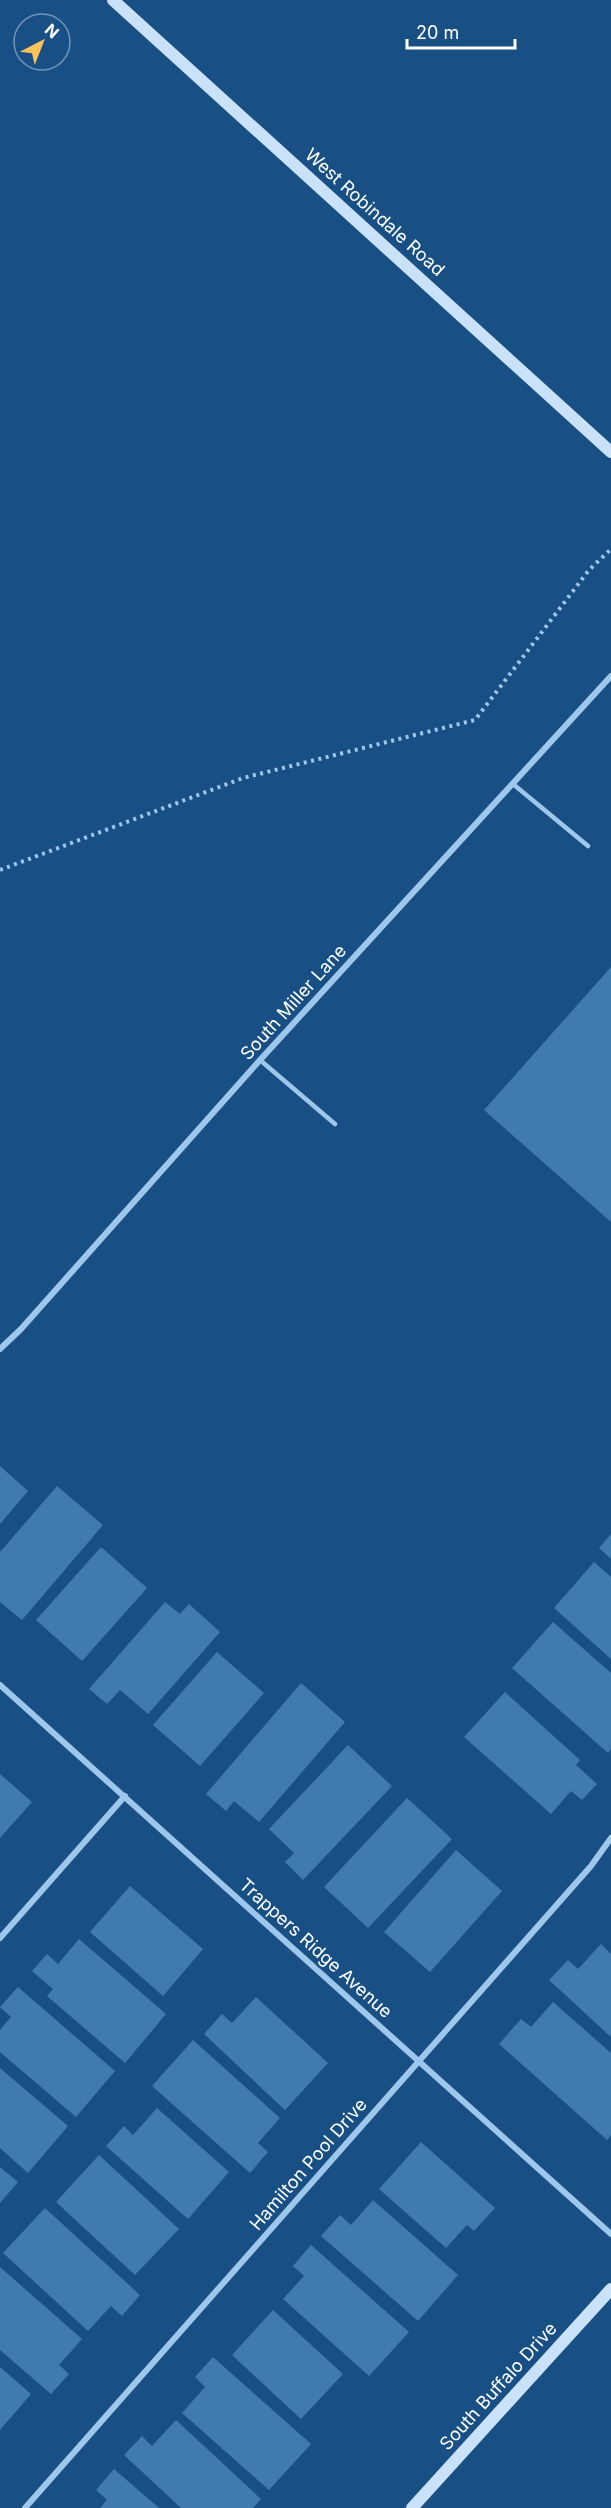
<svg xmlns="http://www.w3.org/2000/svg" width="611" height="2508" font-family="Inter,sans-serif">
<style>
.building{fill:#417aaf}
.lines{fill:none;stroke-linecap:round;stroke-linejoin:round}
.path{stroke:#9ec7ec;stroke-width:4;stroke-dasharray:3 4.5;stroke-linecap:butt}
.service{stroke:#9ec7ec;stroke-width:4.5}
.minor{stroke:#9ec7ec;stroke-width:6}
.secondary{stroke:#cae2f9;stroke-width:12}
.labels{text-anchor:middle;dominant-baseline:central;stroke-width:5;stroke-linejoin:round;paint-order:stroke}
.street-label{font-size:18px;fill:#fff;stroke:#185085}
</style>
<rect width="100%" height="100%" fill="#185085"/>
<path class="building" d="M611 967V1222L484 1110Z
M0 1466 28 1491 0 1524Z
M57 1486 103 1525 22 1620 0 1602V1552Z
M611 1534V1559L599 1548Z
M101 1547 147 1588 82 1661 36 1620Z
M594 1562 611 1577V1659L554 1608Z
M165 1602 180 1614 189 1604 220 1632 148 1714 120 1690 107 1704 89 1689Z
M553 1622 611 1673V1749L608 1753 512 1668Z
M217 1652 264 1693 200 1766 153 1725Z
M301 1683 345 1722 259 1822 234 1801 226 1811 206 1794Z
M505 1692 580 1760 576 1765 597 1784 582 1800 571 1791 551 1814 464 1737Z
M348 1745 392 1786 303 1880 285 1862 294 1853 269 1829Z
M0 1774 32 1802 0 1838Z
M407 1798 452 1839 368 1928 324 1887Z
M456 1850 502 1891 430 1972 384 1932Z
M130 1886 203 1949 163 1996 90 1932Z
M79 1939 166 2014 125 2063 47 1996 53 1989 32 1971 47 1954 58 1964Z
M601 1944 611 1954V2037L549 1980 568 1960 578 1969Z
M18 1987 115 2071 76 2117 0 2052V2030L11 2017 0 2007Z
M256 1997 328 2063 285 2110 204 2034 222 2014 232 2023Z
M553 2002 611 2053V2135L607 2140 499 2044 521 2019 531 2027Z
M193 2040 280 2118 258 2143 268 2152 250 2173 152 2086Z
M0 2068 68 2126 28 2173 0 2148Z
M157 2108 229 2172 188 2219 106 2146 124 2126 133 2135Z
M421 2142 495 2208 474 2231 467 2225 446 2248 379 2189Z
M99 2155 179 2229 135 2275 56 2202Z
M0 2167 18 2182 0 2203Z
M373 2200 458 2275 418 2321 321 2236 340 2215 351 2225Z
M45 2208 140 2295 122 2316 111 2306 88 2331 3 2253Z
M311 2245 409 2332 369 2376 283 2299 304 2276 293 2266Z
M0 2267 82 2339 59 2365 69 2374 51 2394 0 2350Z
M273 2310 343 2374 301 2419 232 2355Z
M213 2357 311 2444 269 2490 182 2413 205 2387 195 2377Z
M0 2367 31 2394 0 2430Z
M176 2420 261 2499 253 2508H181L124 2455 142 2436 152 2446Z
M114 2469 159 2508H100L107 2500 96 2490Z"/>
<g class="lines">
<path class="path" d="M0 870 243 778 475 720 589 570 611 549"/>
<path class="service" d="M513 784 588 846
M260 1060 335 1124"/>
<path class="minor" d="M0 1349 21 1329 260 1060 611 676
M0 1685 611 2234
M0 1938 125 1796
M25 2508 591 1866 611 1838"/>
<path class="secondary" d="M113 0 611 452
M412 2508 611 2289"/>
</g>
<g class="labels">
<g class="street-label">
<text transform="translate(375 212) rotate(42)">West Robindale Road</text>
<text transform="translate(293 1002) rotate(-48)">South Miller Lane</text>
<text transform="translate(316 1948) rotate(42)">Trappers Ridge Avenue</text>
<text transform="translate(308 2164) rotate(-49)">Hamilton Pool Drive</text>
<text transform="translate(498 2386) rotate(-48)">South Buffalo Drive</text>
</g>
</g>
<g transform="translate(42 42) rotate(42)"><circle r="28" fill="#185085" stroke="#7496b6" stroke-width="1.5"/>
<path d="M0-4.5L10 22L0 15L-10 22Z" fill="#ffc259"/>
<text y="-9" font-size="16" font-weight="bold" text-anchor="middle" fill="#ffffff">N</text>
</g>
<path d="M407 39v9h108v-9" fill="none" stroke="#ffffff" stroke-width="3"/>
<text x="416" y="39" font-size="18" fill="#ffffff" stroke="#185085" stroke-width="4.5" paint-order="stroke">20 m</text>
</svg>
